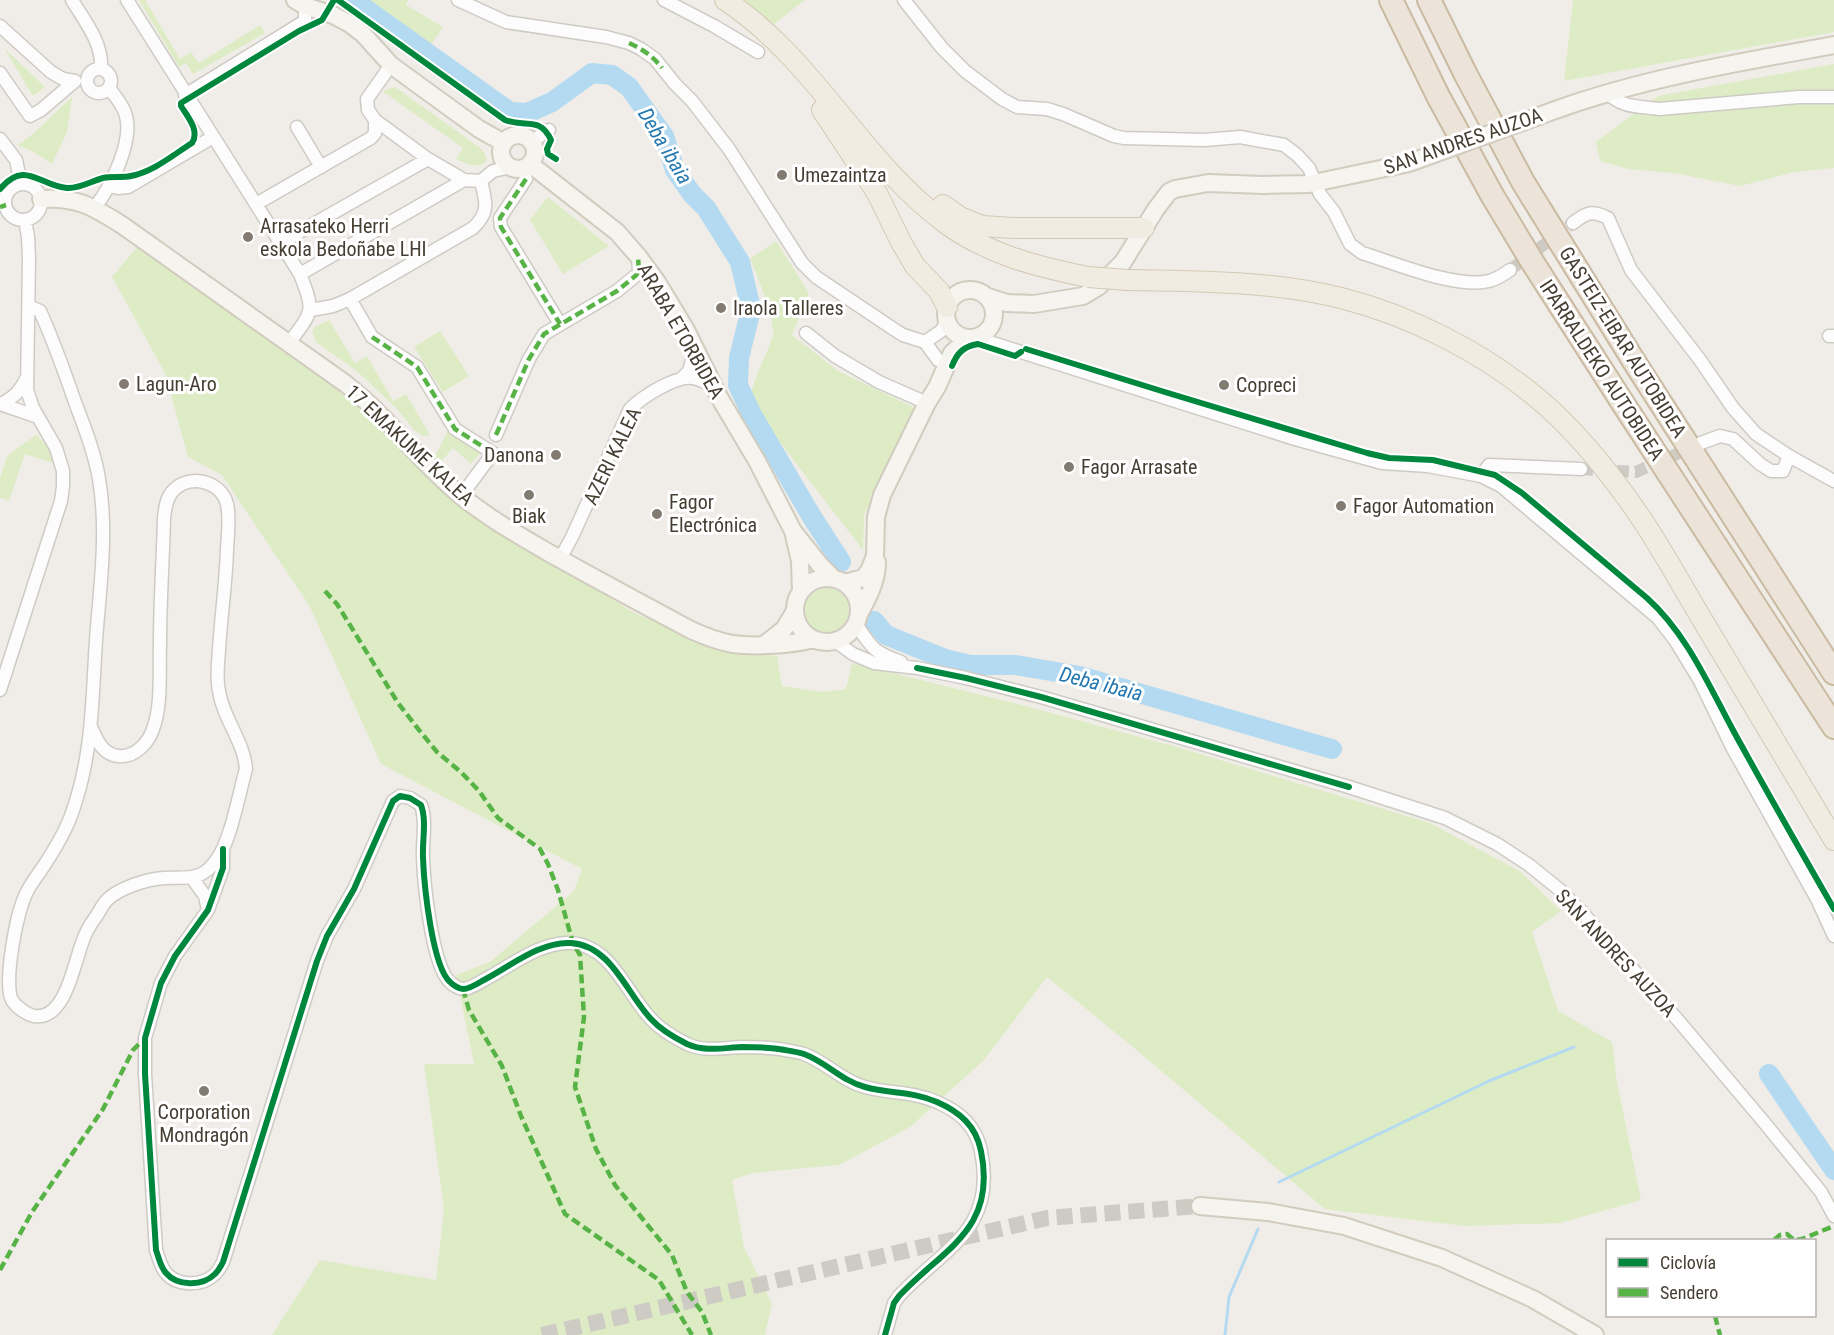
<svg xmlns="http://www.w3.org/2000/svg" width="1834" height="1335" font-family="'Roboto Condensed',sans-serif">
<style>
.green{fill:#ddecc5}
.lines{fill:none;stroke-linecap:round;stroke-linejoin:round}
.stream{stroke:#b4daf1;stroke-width:3}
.river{stroke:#b4daf1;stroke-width:20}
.street-tunnel{stroke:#cecac4;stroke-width:12;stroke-dasharray:12 6;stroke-linecap:butt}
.secondary-tunnel{stroke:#cecac4;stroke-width:16;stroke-dasharray:16 8;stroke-linecap:butt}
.street-casing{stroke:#cecbc5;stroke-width:15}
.secondary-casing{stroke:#d1ccbf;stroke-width:20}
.primary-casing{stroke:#d3c9b4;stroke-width:22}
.highway-casing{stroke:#cabaa1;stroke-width:26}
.street{stroke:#fdfcfc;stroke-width:12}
.secondary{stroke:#f6f4ee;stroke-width:16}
.primary{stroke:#f1ece2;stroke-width:20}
.highway{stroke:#ece4d8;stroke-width:22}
.secondary-bridge-casing{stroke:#d1ccbf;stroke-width:20;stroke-linecap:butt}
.primary-bridge-casing{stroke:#d3c9b4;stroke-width:22;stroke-linecap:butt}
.secondary-bridge{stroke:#f6f4ee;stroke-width:16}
.primary-bridge{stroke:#f1ece2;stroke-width:20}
.quiet{stroke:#57b346;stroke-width:4.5;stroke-dasharray:9 4.5;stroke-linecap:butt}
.cycleway-casing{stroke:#fff;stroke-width:10}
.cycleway{stroke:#00873e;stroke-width:6}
.poi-dot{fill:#827b72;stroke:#fff;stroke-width:2}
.labels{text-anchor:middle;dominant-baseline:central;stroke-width:6;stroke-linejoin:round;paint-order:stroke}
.street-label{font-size:20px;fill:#463e33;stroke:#fff}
.poi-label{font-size:20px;fill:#463e33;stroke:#fff;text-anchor:start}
.water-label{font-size:21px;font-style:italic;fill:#2578b0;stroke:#fff}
</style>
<rect width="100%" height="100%" fill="#f0ede8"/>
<path class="green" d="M139 0H145L180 59 191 52 199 63 260 25 265 33 193 74 186 63 179 67Z
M370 0H408L406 5 443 27 431 45Z
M741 0H805L774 24Z
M1573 0H1834V32L1564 81Z
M4 48 45 87 33 96Z
M1834 64V168L1794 172 1740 186 1674 173 1628 169 1600 161 1596 142 1658 96Z
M395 87 479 147 484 152 487 160C480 170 466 164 456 159L463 148 382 91Z
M72 97 67 132 52 164 34 152 18 145 35 132Z
M548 197 609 246 563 274 530 220Z
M776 241 809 293 792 335 838 371 917 409 864 515 863 550 765 423 751 393C756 373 767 355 773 335 776 324 756 271 750 259Z
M139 245 331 380 448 496 463 507 636 614 720 646 777 656 782 686 823 692 846 689 852 663 1026 706 1180 748 1430 823 1521 872 1561 911 1532 932 1558 1011 1612 1042 1617 1082 1641 1200 1560 1223 1465 1226 1325 1209 1127 1042 1047 977 984 1060 910 1127 839 1165 752 1173 732 1180 744 1247 772 1304 765 1335H272L320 1260 436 1280 444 1209 424 1064H474L456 975 490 962 574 891 582 869 381 764 309 605 222 475 188 457 165 373 112 277Z
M329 320 355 363 367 356 393 401 406 394 430 435 423 436 414 430 398 410 358 372 316 342 312 331 315 327Z
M440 331 469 376 443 392 414 347Z
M449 429 482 451 471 464 453 448 438 465 433 460Z
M36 435C44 442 53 452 53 463L25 454 9 501 0 498V478L7 456Z
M805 610a22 22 0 1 1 44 0a22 22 0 1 1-44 0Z"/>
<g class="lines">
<path class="stream" d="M1279 1182 1489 1081 1574 1047
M1225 1335 1229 1297 1258 1229"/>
<path class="river" d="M353 0 510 112 527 113 552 102 592 73 612 75 629 87 664 136 675 170 692 194 706 208 740 262 751 309 739 358 738 385 751 413 812 517 841 562
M874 621 886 635 945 659 970 665H1016L1080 676 1332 749
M1769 1074 1834 1170"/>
<path class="street-tunnel" d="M1510 270 1573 223
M1581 469 1636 472 1695 446"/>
<path class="secondary-tunnel" d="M542 1335 1047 1218 1200 1206"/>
<g class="street-casing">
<path id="street" d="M72 0C85 22 103 43 101 69
M127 0 300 274C315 312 313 311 289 343
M458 0 506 22 606 37 629 43 641 49 655 59 675 84 692 101 729 149 802 263 816 277 892 328 903 335 925 342
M664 0 714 26 758 52
M904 0 942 48 965 71 1002 99 1017 107 1047 109 1063 114 1114 136 1124 138 1204 140 1240 137 1284 145 1297 155 1309 168 1320 194 1334 212 1350 244 1362 253C1395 263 1456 289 1489 281 1497 279 1503 275 1510 270
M0 26 51 72 63 79 75 81 41 110 30 116 0 73
M391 65 367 99 368 110 375 120 428 159 464 180 481 181 493 171 511 167
M87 81a12 12 0 1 1 24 0a12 12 0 1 1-24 0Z
M1607 92C1621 108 1638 106 1659 109L1799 97H1834
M185 95 305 21V6
M297 127 321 167
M0 139 16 160 21 184
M531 142 549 130
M526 179 500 218 501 227 560 324
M5 202a18 18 0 1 1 36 0a18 18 0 1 1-36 0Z
M109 186 118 188 128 187 213 137
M256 204 371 138 375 133V120
M95 207C111 187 133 142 126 116 124 106 115 96 109 88
M1573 223C1587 212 1592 210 1608 218L1631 270 1700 360 1733 408 1756 434 1789 456
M280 243 428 159
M300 274 464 180
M350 299 372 337 417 367 455 429 493 453 461 496
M29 306 40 311C54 342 65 373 76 405 85 428 95 454 99 479 108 531 100 587 96 640 92 699 93 752 73 810 66 832 52 854 39 873 35 879 30 885 27 892 17 909 3 983 12 1000 16 1007 26 1014 34 1016 65 1021 74 964 82 943 85 934 89 926 95 918 99 913 102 905 107 900 119 888 147 879 164 878 187 877 202 882 217 859 231 840 239 793 246 769 244 741 223 719 219 691 216 678 218 664 219 650 221 616 226 583 227 549 228 534 230 518 227 504 221 480 187 473 172 492 166 499 165 509 164 518 163 560 160 601 160 643 159 667 162 703 154 726 150 741 136 758 118 756 102 754 97 740 91 727
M311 310 333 306 350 299 473 228C490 212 486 202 481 181
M806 333 835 356 879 382 927 403
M1829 336H1834
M971 339H980L1295 439 1382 463 1428 466 1481 476 1501 486 1658 618 1675 640 1700 681 1732 747 1817 899 1834 936
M925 342 941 331 947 322
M925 342 938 360
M681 379 689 371 695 349
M0 404 38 417
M1 404C15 397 20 391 27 377
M496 435 529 359 544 334 617 291 639 273 638 256
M1701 443 1720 436 1733 439 1760 464 1771 471H1783L1789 456 1834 481
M1481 476 1489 465 1581 469
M560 559 572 537 630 409C642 397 676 375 693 378 701 379 708 384 715 388
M856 624C872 648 873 652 901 662
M835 641 853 654 874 663 917 668 966 678 1041 697 1349 787 1445 818 1497 844 1529 865 1560 890 1580 910 1677 1019 1763 1121 1821 1192 1834 1216
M0 690 61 501 63 486V471L56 448 33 408 27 390 29 258 28 237 25 220
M223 849V868L208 910 175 956 161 983 145 1038V1074L156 1250C159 1258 160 1266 166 1273 177 1286 202 1287 215 1274 218 1271 221 1266 223 1262L317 961 327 936 354 889 393 801 400 796 410 798 421 805C427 821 422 841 423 858 424 884 432 966 450 982 453 985 459 989 463 989 469 989 477 984 482 981 508 968 540 941 571 943 612 946 626 993 651 1019 660 1029 675 1038 687 1044 705 1052 722 1048 741 1047 756 1047 770 1047 785 1050 791 1051 798 1052 804 1054 826 1062 842 1081 865 1087 890 1094 912 1091 937 1102 960 1112 976 1126 981 1151 997 1230 944 1248 899 1296L894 1303 885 1335
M192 878 205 896 208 910"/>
</g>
<g class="secondary-casing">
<path id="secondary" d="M295 0 305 6 333 15 350 24 363 34 391 65 479 129 504 143
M1561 108C1649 77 1742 62 1834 45
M501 152a17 17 0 1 1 34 0a17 17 0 1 1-34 0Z
M530 164 617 232 638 256 657 282 686 330 719 397 757 461 793 531 820 565 834 579
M41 199C77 197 92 206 122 225L346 384C388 417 419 461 460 495 488 518 520 536 551 554 598 580 644 605 691 630 704 636 718 641 732 644 755 647 791 645 813 639
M946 314a24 24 0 1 1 48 0a24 24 0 1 1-48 0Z
M988 297 1007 303 1034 304 1083 296 1098 287 1123 262 1156 209 1169 192 1175 189 1208 183 1263 185 1309 184 1409 163
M794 535 800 561 801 591
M795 610a32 32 0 1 1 64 0a32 32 0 1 1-64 0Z
M845 583 863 578 869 571 875 556 876 517 882 495 927 403 937 387 952 353 968 338
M859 614C868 598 877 581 877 562
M765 644 784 629 795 611
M1200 1206 1268 1212 1344 1226 1442 1258 1533 1299 1595 1335"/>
</g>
<g class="primary-casing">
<path id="primary" d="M725 0C817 61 860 161 948 225 990 255 1038 267 1088 277
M822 110 877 193 901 242 915 266 939 291 947 307
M943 205 960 217 982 226 1013 228H1144
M1128 280C1199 281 1272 281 1341 298 1409 315 1482 352 1536 397 1576 430 1611 474 1641 518 1665 554 1686 593 1709 631 1750 700 1792 770 1834 840"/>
</g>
<g class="highway-casing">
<path id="highway" d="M1391 0 1438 96 1492 195 1533 263 1624 405 1834 727
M1429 0 1466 75 1523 182 1635 363 1834 673"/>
</g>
<use href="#street" class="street"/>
<use href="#secondary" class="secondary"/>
<use href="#primary" class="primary"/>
<use href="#highway" class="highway"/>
<g class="secondary-bridge-casing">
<path id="secondary-bridge" d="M1409 163 1561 108"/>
</g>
<g class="primary-bridge-casing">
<path id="primary-bridge" d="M1088 277 1128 280"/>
</g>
<use href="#secondary-bridge" class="secondary-bridge"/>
<use href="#primary-bridge" class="primary-bridge"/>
<path class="quiet" d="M629 43C642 49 653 56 662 68
M526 179 500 218 501 227 560 324
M0 207 6 205
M372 337 417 367 455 429 493 453
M496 435 529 359 544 334 617 291 639 273 638 256
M325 591 337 604 398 703 419 730 437 752 462 773 479 791 498 818 540 849 548 864 558 890 573 943 580 955 584 1017 575 1087 596 1149 615 1185 672 1255 687 1292 702 1312 711 1335
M463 989 469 1010 502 1066 521 1116 565 1214 659 1280 692 1335
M1774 1240 1780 1235 1787 1234 1794 1240 1802 1239 1834 1226
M0 1270 32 1212 103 1109 133 1050 145 1038
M1715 1316 1720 1335"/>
<g class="cycleway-casing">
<path id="cycleway" d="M338 0 505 120C526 128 540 116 551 140L547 149 548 154 556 159
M0 189C25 159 40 186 67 188 79 189 92 181 103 178 112 176 122 178 131 176 153 172 173 155 192 143 200 131 188 117 181 106V103L299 31 322 20 334 0
M1026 349 1168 393 1367 453 1389 458 1433 460 1495 475 1522 493 1647 598C1687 634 1709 686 1734 732 1767 792 1800 850 1834 909
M952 366C957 353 964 346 978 344L1015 356 1021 352
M917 668 966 678 1041 697 1349 787
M223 849V868L208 910 175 956 161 983 145 1038V1074L156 1250C159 1258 160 1266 166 1273 177 1286 202 1287 215 1274 218 1271 221 1266 223 1262L317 961 327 936 354 889 393 801 400 796 410 798 421 805C427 821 422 841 423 858 424 884 432 966 450 982 453 985 459 989 463 989 469 989 477 984 482 981 508 968 540 941 571 943 612 946 626 993 651 1019 660 1029 675 1038 687 1044 705 1052 722 1048 741 1047 756 1047 770 1047 785 1050 791 1051 798 1052 804 1054 826 1062 842 1081 865 1087 890 1094 912 1091 937 1102 960 1112 976 1126 981 1151 997 1230 944 1248 899 1296L894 1303 885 1335"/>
</g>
<use href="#cycleway" class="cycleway"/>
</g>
<g class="poi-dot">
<circle cx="782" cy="175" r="6"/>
<circle cx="248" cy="237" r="6"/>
<circle cx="721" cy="308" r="6"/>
<circle cx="124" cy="384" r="6"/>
<circle cx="1224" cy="385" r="6"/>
<circle cx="556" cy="455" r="6"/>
<circle cx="1069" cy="467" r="6"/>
<circle cx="529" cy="495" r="6"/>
<circle cx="1341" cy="506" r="6"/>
<circle cx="657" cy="514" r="6"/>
<circle cx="204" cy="1091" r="6"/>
</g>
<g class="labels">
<g class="street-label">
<text transform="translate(1463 141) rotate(-19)">SAN ANDRES AUZOA</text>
<text transform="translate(681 331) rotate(60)">ARABA ETORBIDEA</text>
<text transform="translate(1623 342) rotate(58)">GASTEIZ-EIBAR AUTOBIDEA</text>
<text transform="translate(1602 370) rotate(57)">IPARRALDEKO AUTOBIDEA</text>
<text transform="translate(410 445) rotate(43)">17 EMAKUME KALEA</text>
<text transform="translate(612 456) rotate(-64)">AZERI KALEA</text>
<text transform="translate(1616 953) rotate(47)">SAN ANDRES AUZOA</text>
</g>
<g class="poi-label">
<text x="794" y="175">Umezaintza</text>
<text x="260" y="226">Arrasateko Herri<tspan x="260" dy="23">eskola Bedoñabe LHI</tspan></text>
<text x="733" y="308">Iraola Talleres</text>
<text x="136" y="384">Lagun-Aro</text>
<text x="1236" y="385">Copreci</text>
<text x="544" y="455" text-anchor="end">Danona</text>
<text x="1081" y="467">Fagor Arrasate</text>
<text x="669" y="502">Fagor<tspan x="669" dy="23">Electrónica</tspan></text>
<text x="1353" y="506">Fagor Automation</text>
<text x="529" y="516" text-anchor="middle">Biak</text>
<text x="204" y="1112" text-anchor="middle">Corporation<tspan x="204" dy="23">Mondragón</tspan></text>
</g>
<g class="water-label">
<text transform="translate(665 146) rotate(59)">Deba ibaia</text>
<text transform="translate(1101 684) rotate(14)">Deba ibaia</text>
</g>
</g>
<rect x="1606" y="1239" width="210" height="78" fill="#ffffff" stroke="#b5b2ad" stroke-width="1.5"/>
<rect x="1618" y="1258" width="30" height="9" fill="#00873e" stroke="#b5b2ad" stroke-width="1.5"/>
<text x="1660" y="1269" font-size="18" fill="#463e33">Ciclovía</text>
<rect x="1618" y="1288" width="30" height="9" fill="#57b346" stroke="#b5b2ad" stroke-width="1.5"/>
<text x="1660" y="1299" font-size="18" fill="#463e33">Sendero</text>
</svg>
